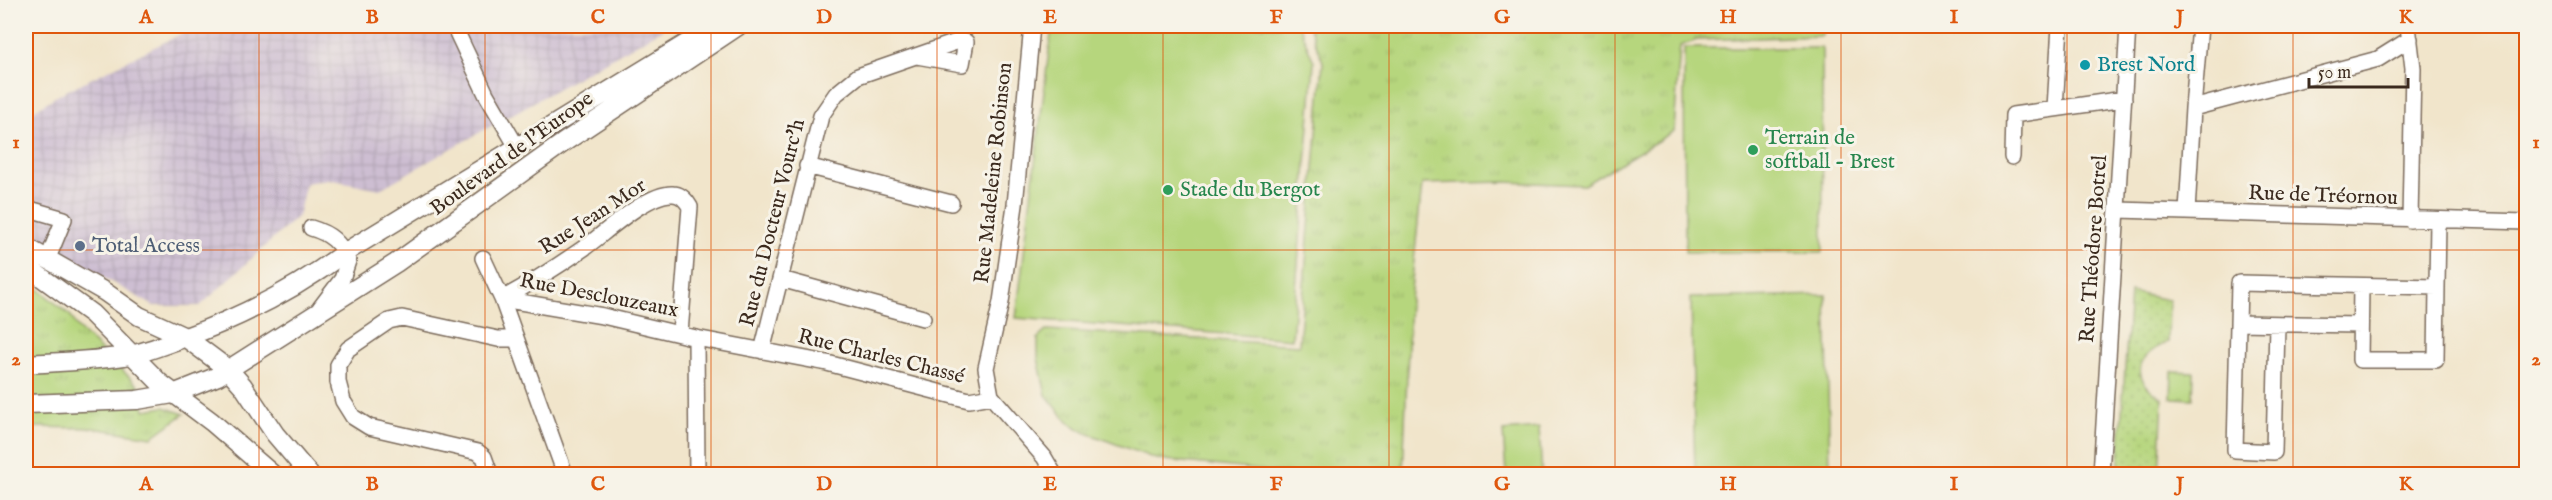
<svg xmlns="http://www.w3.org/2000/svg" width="2552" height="500" font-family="'IM FELL English',serif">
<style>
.industrial{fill:url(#industrial-grid)}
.grass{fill:url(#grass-tufts);stroke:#78804e;stroke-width:1.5}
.park{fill:url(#park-crowns);stroke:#78804e;stroke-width:1.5}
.garden{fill:url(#garden-dots);stroke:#78804e;stroke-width:1.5}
.pitch{fill:#b6d67d;stroke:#78804e;stroke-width:1.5}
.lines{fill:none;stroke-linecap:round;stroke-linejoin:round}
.minor-casing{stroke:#7b6b5b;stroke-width:18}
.major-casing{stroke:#7b6b5b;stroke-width:21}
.minor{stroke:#fff;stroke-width:15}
.major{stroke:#fff;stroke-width:18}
.grid{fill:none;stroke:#df570d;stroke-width:1.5;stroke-opacity:0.55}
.culture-dot{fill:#0f9aa8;stroke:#f7f3e8;stroke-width:2}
.leisure-dot{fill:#2e9e5b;stroke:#f7f3e8;stroke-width:2}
.service-dot{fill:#5c6f8a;stroke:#f7f3e8;stroke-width:2}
.labels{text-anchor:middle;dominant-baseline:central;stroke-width:6;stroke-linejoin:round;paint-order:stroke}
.culture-label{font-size:21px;fill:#0d838f;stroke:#f7f3e8;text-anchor:start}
.leisure-label{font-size:21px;fill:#27864d;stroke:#f7f3e8;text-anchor:start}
.street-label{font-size:21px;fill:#3b2a1e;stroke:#f7f3e8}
.service-label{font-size:21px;fill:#4e5e75;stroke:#f7f3e8;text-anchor:start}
.neatline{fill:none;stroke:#df570d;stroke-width:2}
.grid-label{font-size:20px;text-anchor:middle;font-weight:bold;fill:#df570d}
</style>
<defs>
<pattern id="industrial-grid" width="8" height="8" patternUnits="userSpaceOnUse" patternTransform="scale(1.5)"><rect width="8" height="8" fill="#cdbed2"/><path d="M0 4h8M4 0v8" fill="none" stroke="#b1a3b4"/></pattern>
<pattern id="grass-tufts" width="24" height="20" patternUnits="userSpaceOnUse" patternTransform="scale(1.5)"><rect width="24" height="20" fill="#b6d67d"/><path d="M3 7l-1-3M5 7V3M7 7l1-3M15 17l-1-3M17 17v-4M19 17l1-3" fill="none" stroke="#9db86c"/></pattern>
<pattern id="park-crowns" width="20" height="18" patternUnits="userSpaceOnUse" patternTransform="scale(1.5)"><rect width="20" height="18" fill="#b6d67d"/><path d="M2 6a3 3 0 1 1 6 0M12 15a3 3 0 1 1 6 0" fill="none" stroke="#9db86c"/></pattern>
<pattern id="garden-dots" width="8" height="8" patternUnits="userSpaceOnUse" patternTransform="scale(1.5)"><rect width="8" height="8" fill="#b6d67d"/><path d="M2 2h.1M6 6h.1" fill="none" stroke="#9db86c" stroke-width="1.8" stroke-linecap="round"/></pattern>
</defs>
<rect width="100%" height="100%" fill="#f7f3e8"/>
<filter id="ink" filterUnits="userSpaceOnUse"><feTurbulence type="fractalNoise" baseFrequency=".0167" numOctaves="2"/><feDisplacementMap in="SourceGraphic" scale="12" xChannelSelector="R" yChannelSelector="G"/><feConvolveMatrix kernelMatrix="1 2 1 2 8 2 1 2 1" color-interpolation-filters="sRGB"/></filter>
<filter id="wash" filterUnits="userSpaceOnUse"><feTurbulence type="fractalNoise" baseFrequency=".008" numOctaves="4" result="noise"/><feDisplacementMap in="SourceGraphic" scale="24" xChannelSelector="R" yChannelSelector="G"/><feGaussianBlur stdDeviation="1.35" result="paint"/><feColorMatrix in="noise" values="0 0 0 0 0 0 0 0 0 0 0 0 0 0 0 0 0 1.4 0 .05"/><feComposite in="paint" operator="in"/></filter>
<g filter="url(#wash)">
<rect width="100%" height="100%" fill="#f1e5cb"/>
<path class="industrial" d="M197 26H668L380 189 328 179 306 183 298 216 200 306H154L26 234V116L58 95Z"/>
<path class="grass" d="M1309 26H1822V36L1697 40 1680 46 1674 131 1584 185 1504 182 1422 184 1410 300 1403 474H1296L1156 459 1084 432 1068 422 1046 395 1038 358V338L1047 330 1299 345 1323 62Z
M26 279 71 316 77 327 141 388 145 410 164 407 184 414 152 437 92 428 26 427Z"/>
<path class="park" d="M2172 371 2194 372 2193 399 2171 398Z"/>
<path class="garden" d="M2130 292 2169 300 2168 342C2133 357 2131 379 2163 399L2159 474H2118Z"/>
<path class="pitch" d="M1052 26H1299L1314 62 1292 339 1016 318Z
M1684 48H1822L1823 252H1685Z
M1826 295 1830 474H1695L1691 298Z
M1539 428 1542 474H1506L1503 431Z"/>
</g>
<g filter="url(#ink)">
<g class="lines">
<g class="minor-casing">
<path id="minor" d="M454 26 486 94 517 147
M2408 26 2413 68 2410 220
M2055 108 2060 26
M2193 108 2200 26
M2012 157 2013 115 2124 99
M807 166 951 203
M26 208 64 219 48 258
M2118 210 2526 222
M2187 212 2193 108 2378 59 2410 39
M311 228C331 234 340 242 348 261L342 279 320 308
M483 258 502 299 565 474
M781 279 923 318
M2361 286 2360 360H2436L2437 287
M502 299 603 316 696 338 827 363 969 400 991 396 1044 457 1054 474
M502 299C530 284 558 266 584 248 604 234 648 192 673 194 681 194 686 200 690 207L680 333
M2238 323 2360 325
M2277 324 2274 452 2235 450 2239 283 2437 287 2438 220
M696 338 697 474
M762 351 821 116 836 94 858 76 959 41 966 42 962 64 917 56
M991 396 986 368 1001 302 1015 205 1032 26
M490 474 484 457 478 452 369 427 353 417 343 401 338 382V365L348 349 389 321 402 318 498 339H516
M2101 474 2128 26"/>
</g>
<g class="major-casing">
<path id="major" d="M26 247 105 292 139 316 185 337 229 370 243 386 275 434 309 474
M26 266 92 314 160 383 212 422 272 474
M26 364C60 362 96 361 131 355 149 351 166 344 183 338 242 317 294 290 344 253L712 28
M26 404 137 400 173 394 218 376 396 263 563 143 738 26"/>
</g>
<use href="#minor" class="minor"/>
<use href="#major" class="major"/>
</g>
</g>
<path class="grid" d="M259 26V474M485 26V474M711 26V474M937 26V474M1163 26V474M1389 26V474M1615 26V474M1841 26V474M2067 26V474M2293 26V474M26 250H2526"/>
<circle class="culture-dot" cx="2085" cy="65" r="6"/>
<g class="leisure-dot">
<circle cx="1753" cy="150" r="6"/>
<circle cx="1168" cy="190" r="6"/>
</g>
<circle class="service-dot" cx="80" cy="246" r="6"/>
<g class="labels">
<g class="culture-label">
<text x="2097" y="65">Brest Nord</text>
</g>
<g class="leisure-label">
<text x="1765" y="138">Terrain de<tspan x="1765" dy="24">softball - Brest</tspan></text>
<text x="1180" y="190">Stade du Bergot</text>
</g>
<g class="street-label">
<text transform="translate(512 154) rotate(-36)">Boulevard de l'Europe</text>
<text transform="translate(994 173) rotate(-84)">Rue Madeleine Robinson</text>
<text transform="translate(2323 196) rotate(2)">Rue de Tréornou</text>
<text transform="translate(593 217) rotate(-33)">Rue Jean Mor</text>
<text transform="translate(773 223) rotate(-76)">Rue du Docteur Vourc'h</text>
<text transform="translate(2094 249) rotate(-86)">Rue Théodore Botrel</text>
<text transform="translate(599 296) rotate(11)">Rue Desclouzeaux</text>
<text transform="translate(881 357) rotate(14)">Rue Charles Chassé</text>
</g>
<g class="service-label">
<text x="92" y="246">Total Access</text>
</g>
</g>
<rect width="2552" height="500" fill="none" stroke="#f7f3e8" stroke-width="66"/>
<path d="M2309 78v9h99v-9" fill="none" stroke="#3b2a1e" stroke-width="3"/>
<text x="2318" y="78" font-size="18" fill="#3b2a1e" stroke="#f7f3e8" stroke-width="4.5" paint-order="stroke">50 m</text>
<rect x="33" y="33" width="2486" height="434" class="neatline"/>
<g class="grid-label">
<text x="146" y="23">A</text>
<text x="372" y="23">B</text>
<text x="598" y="23">C</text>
<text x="824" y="23">D</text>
<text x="1050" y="23">E</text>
<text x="1276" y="23">F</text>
<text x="1502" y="23">G</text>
<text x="1728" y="23">H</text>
<text x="1954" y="23">I</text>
<text x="2180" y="23">J</text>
<text x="2406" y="23">K</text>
<text x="16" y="148">1</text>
<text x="2536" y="148">1</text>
<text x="16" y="365">2</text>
<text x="2536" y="365">2</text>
<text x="146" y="490">A</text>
<text x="372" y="490">B</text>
<text x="598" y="490">C</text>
<text x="824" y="490">D</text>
<text x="1050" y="490">E</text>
<text x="1276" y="490">F</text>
<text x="1502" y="490">G</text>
<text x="1728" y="490">H</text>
<text x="1954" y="490">I</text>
<text x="2180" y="490">J</text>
<text x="2406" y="490">K</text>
</g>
</svg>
